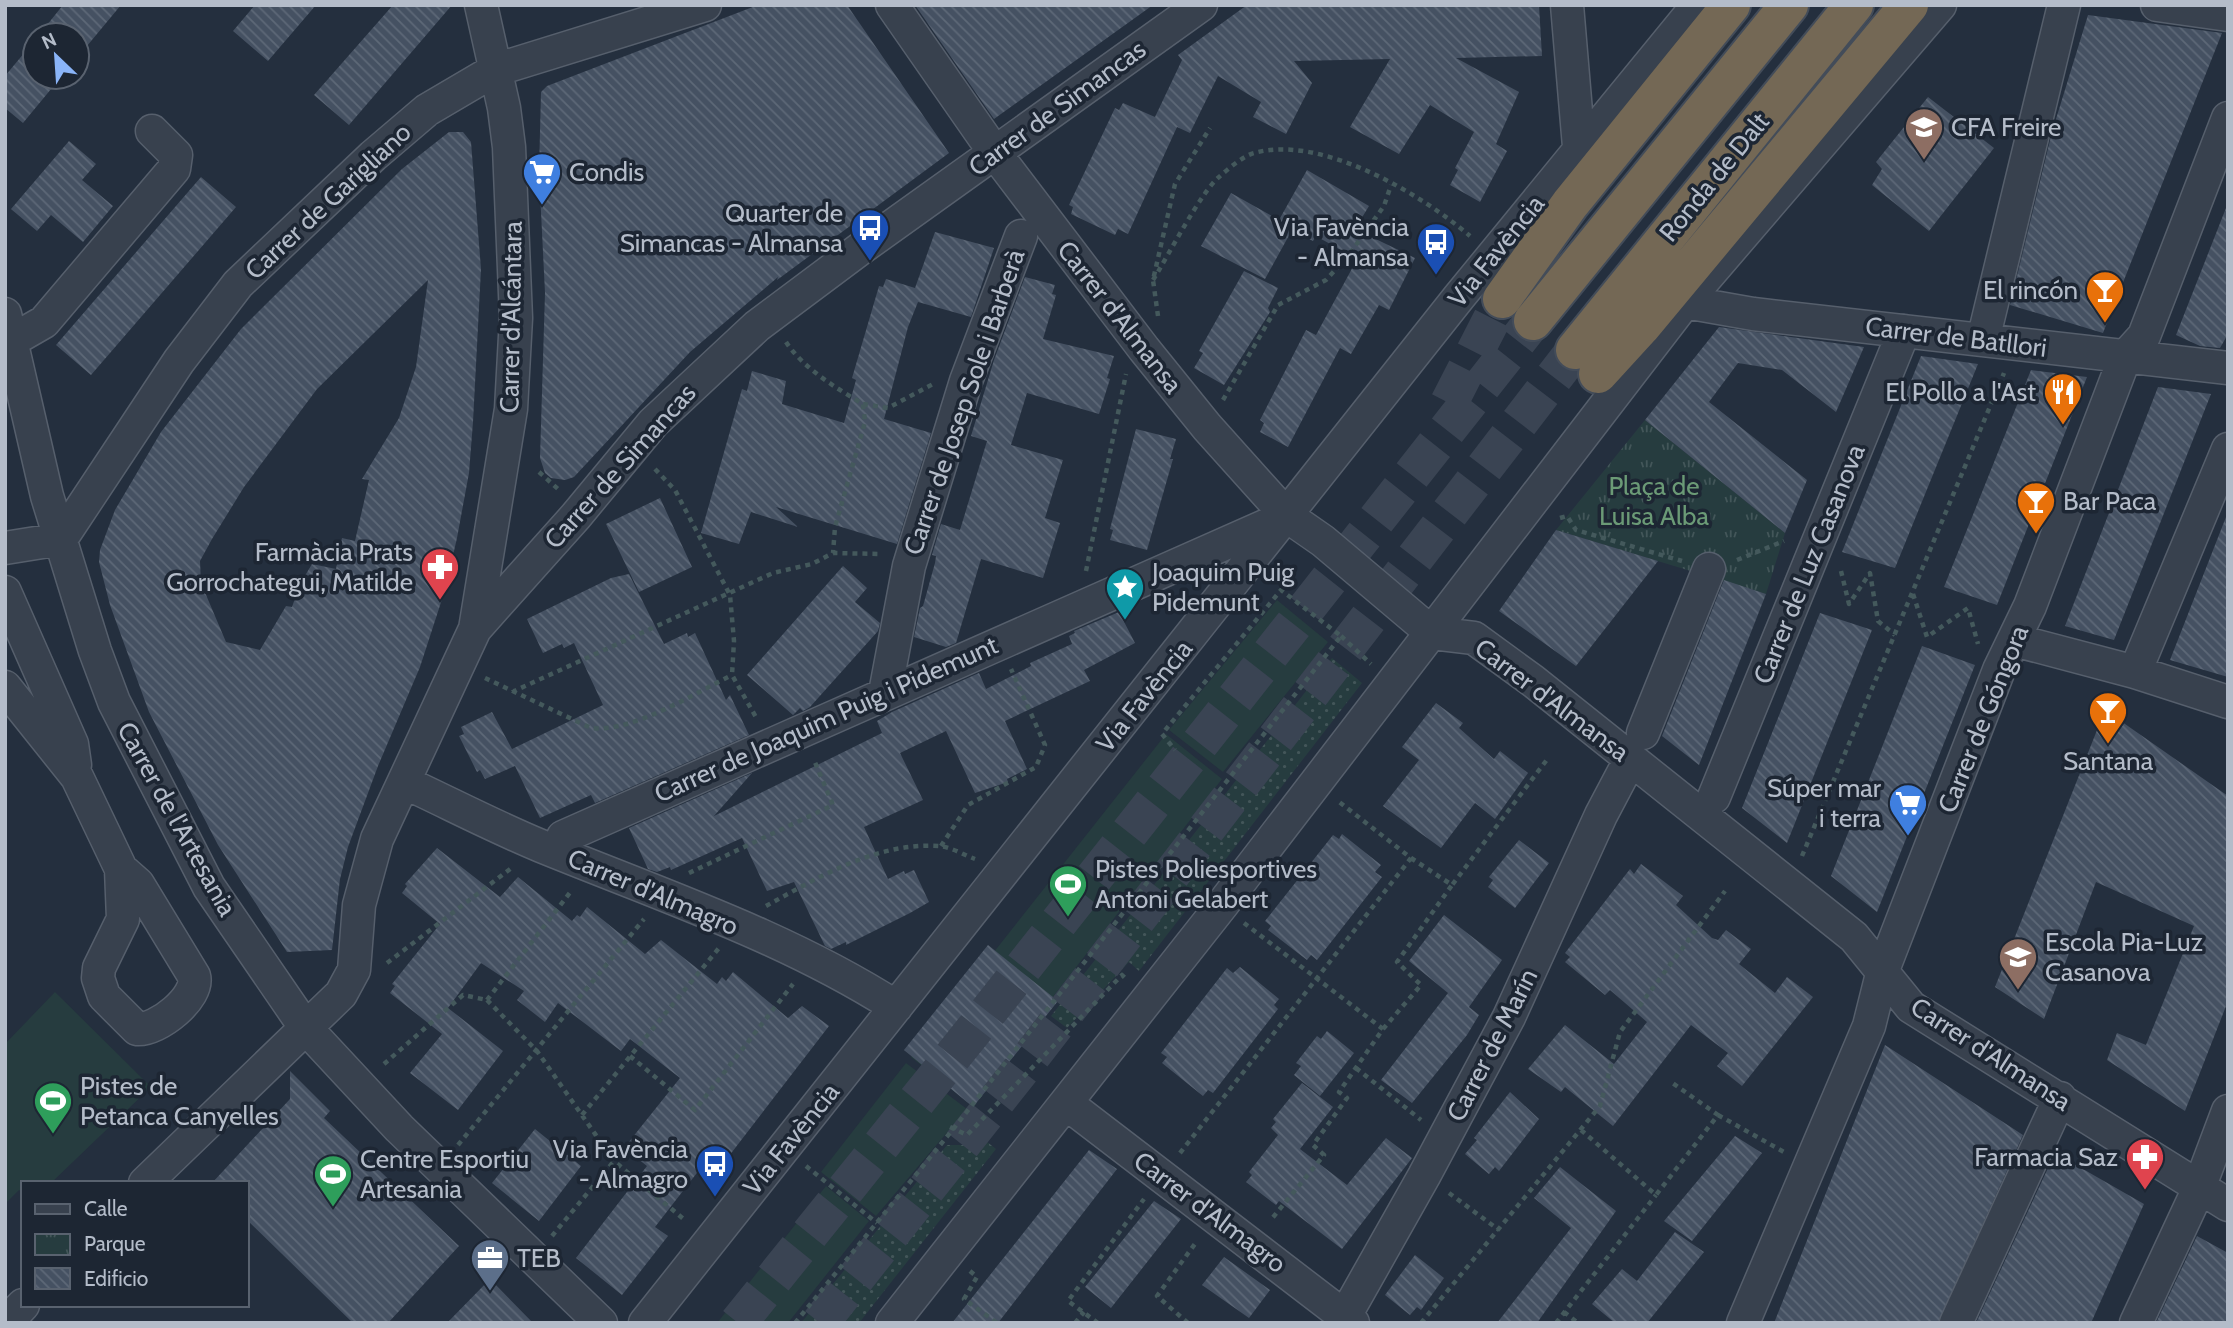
<svg xmlns="http://www.w3.org/2000/svg" width="2233" height="1328" font-family="Cabin,sans-serif">
<style>
.grass{fill:url(#grass-dots)}
.park{fill:url(#park-tufts)}
.pitch{fill:#263c3f}
.building{fill:url(#building-back-hatch);fill-rule:evenodd}
.lines{fill:none;stroke-linecap:round;stroke-linejoin:round}
.highway-tunnel{stroke:#3a4453;stroke-width:38;stroke-dasharray:38 19;stroke-linecap:butt}
.minor-casing{stroke:#565f6c;stroke-width:35}
.highway-casing{stroke:#434c59;stroke-width:42}
.path{stroke:#44595c;stroke-width:4.5;stroke-dasharray:5 5;stroke-linecap:butt}
.minor{stroke:#38414e;stroke-width:32}
.highway{stroke:#746855;stroke-width:38}
.labels{text-anchor:middle;dominant-baseline:central;stroke-width:7;stroke-linejoin:round;paint-order:stroke}
.street-label{font-size:26px;fill:#b4bcc9;stroke:#1d2633}
.poi-label{font-size:26px;fill:#b4bcc9;stroke:#1d2633;text-anchor:start}
.park-label{font-size:26px;fill:#6b9a76;stroke:#1d2633}
</style>
<defs>
<pattern id="grass-dots" width="8" height="8" patternUnits="userSpaceOnUse" patternTransform="scale(1.75)"><rect width="8" height="8" fill="#263c3f"/><path d="M2 2h.1M6 6h.1" fill="none" stroke="#435659" stroke-width="1.8" stroke-linecap="round"/></pattern>
<pattern id="park-tufts" width="24" height="20" patternUnits="userSpaceOnUse" patternTransform="scale(1.75)"><rect width="24" height="20" fill="#263c3f"/><path d="M3 7l-1-3M5 7V3M7 7l1-3M15 17l-1-3M17 17v-4M19 17l1-3" fill="none" stroke="#435659"/></pattern>
<pattern id="building-back-hatch" width="6" height="6" patternUnits="userSpaceOnUse" patternTransform="scale(1.75)"><rect width="6" height="6" fill="#455162"/><path d="M-1 5l2 2M0 0l6 6M5-1l2 2" fill="none" stroke="#5d6877"/></pattern>
</defs>
<rect width="100%" height="100%" fill="#242f3e"/>
<path class="grass" d="M1332 658 1362 683 1139 971 1129 962 1067 1028 1051 1016Z
M981 1137 996 1149 859 1323H801L947 1145H975Z"/>
<path class="park" d="M1645 420 1785 533 1766 594 1556 530Z"/>
<path class="pitch" d="M1277 600 1328 642 1223 772 1169 730Z
M1166 734 1222 779 970 1104 911 1057Z
M55 992 151 1087 51 1183H23V1193L19 1190 5 1204V1044Z
M906 1063 967 1109 876 1216 821 1172Z
M826 1186 869 1221 788 1323H717Z"/>
<path class="building" d="M63 5H121L77 58V35H39Z
M255 5H316L268 61 233 31Z
M393 5H452L349 125 314 95Z
M758 5H847L949 153 777 280 778 277 690 352 574 477 565 480 551 478 545 473 540 458 545 293 539 171 541 92 547 86Z
M915 5H1153L994 119Z
M1247 5H1539L1542 56 1456 58 1519 92 1496 144 1507 151 1480 202 1450 185 1458 170 1455 168 1474 132 1430 105 1399 154 1350 127 1390 59 1294 61 1312 83 1286 134 1253 117 1261 102 1218 76 1190 133 1177 127 1128 234 1118 229 1115 235 1071 214 1073 207 1069 205 1115 108 1119 110 1123 103 1155 117 1182 60 1178 55Z
M2088 15 2222 33 2103 333 2010 305 2052 132Z
M35 40V77H61L23 123 5 108V76Z
M1928 97 1994 148 1929 231 1872 185 1882 169 1876 162Z
M449 132H463L471 142 481 269 473 422 469 473 457 538 445 590 420 667 378 766 348 847 340 879 332 950 287 952 218 845 149 712 110 605 99 562 100 550 115 510 161 432 241 329 402 169ZM428 280 416 367 399 418 362 479 369 480 355 541 342 538 336 569 312 564 300 584 292 607 286 606 260 650 226 642 201 583 200 561 212 539 244 487 317 389Z
M69 141 96 164 82 180 113 206 83 242 51 215 37 231 11 209Z
M1307 170 1369 206 1355 229 1415 258 1389 310 1379 305 1351 354 1340 348 1288 447 1260 432 1264 423 1260 420 1306 330 1316 335 1355 263 1344 257 1346 253 1316 236 1313 241 1292 230 1265 279 1201 246 1231 193 1279 220Z
M201 177 236 207 91 375 56 345Z
M2226 208 2228 334 2220 348 2200 346 2176 335Z
M935 232 994 248 971 317 918 302 908 327 884 419 931 433 897 544 776 507 798 527 751 512 739 544 701 533 742 389 747 391 752 371 786 381 782 404 844 423 856 380 852 378 879 286 883 287 886 279 915 288Z
M1244 271 1278 288 1268 308 1270 312 1224 385 1194 368 1203 353 1199 351Z
M1025 277 1055 285 1052 294 1056 295 1043 339 1114 356 1107 378 1110 379 1099 414 1027 393 1011 445 1063 460 1045 518 1060 523 1043 578 981 559 956 643 946 647 914 637 920 608 923 606 935 563 936 556 932 555 941 524 960 530 987 441 971 436 994 360Z
M1719 327 1864 347 1836 412 1782 370 1738 363 1709 402 1807 480 1785 533 1645 420Z
M1921 356 1978 364 1895 568 1842 552Z
M2031 370 2087 377 1997 605 1944 587Z
M2158 387 2211 394 2114 640 2065 626Z
M1136 429 1176 439 1170 459H1173L1147 550 1110 540 1113 530 1110 529Z
M660 498 692 567 639 592 606 524Z
M2226 517H2228V677L2170 660Z
M1556 530 1658 561 1576 666 1499 611Z
M843 566 867 588 855 602 880 623 878 631 810 707 803 711 800 708 793 715 747 675Z
M629 574 664 644 687 633 688 637 695 633 726 700 730 695 749 735 595 803 591 795 540 818 515 766 485 779 480 770 477 772 459 736 464 734 461 727 492 712 512 749 603 705 574 643 564 648 562 644 543 653 527 619 611 578Z
M1724 580 1766 594 1699 765 1662 736Z
M1119 612 1135 643 1084 670 1090 681 1005 721 1027 769 1007 779 1008 782 975 793 946 731 900 753 923 800 864 827 888 879 904 871 905 874 914 870 929 902 910 913 846 945V942L831 949 825 946 794 882 767 891 742 838 671 870 670 867 657 872 648 869 629 828 752 773 714 816 882 733 877 721 892 712 979 673 986 689 1031 666 1030 663 1072 644 1069 636 1075 633 1074 631Z
M1820 613 1872 630 1787 843 1742 808Z
M1922 646 1975 665 1877 912 1831 876Z
M1436 703 1463 723 1459 728 1494 759 1500 751 1528 773 1495 819 1475 803 1441 848 1383 806 1419 760 1402 747Z
M2105 710 2228 796V1001L2185 1111 2107 1060 2117 1033 2146 1045 2194 926 2096 882 2044 1019 1995 987Z
M1342 834 1381 865 1375 872 1382 877 1317 960 1311 955 1307 960 1268 930 1271 926 1265 921 1333 835 1339 839Z
M1519 840 1549 863 1515 908 1488 887 1493 880 1489 877Z
M437 848 500 897 518 877 572 921 577 915 580 917 587 907 645 954 661 940 717 984 722 977 726 981 733 972 788 1018 802 1006 829 1026 729 1156 717 1147 655 1227 668 1236 622 1295 576 1258 647 1166 624 1148 680 1078 630 1039 621 1051 558 1003 545 1022 517 1000 524 991 481 963 448 1008 503 1051 458 1110 410 1073 442 1034 390 993 395 986 392 984 440 924 402 893 407 886 405 884Z
M1641 864 1683 896 1676 905 1712 938 1718 940 1726 930 1751 949 1739 964 1775 993 1787 977 1813 997 1742 1086 1717 1066 1728 1053 1691 1025 1613 1126 1565 1087 1561 1092 1528 1069 1565 1025 1614 1064 1647 1022 1610 990 1605 995 1565 962 1570 957 1565 953 1630 869 1634 874Z
M1444 915 1502 960 1469 1007 1479 1015 1467 1035 1412 1103 1381 1080 1448 993 1409 961Z
M988 945 1058 1001 973 1107 904 1050Z
M1240 967 1279 999 1274 1005 1278 1009 1213 1093 1208 1090 1203 1096 1162 1063 1167 1057 1161 1053 1227 968 1233 973Z
M1327 1031 1354 1053 1320 1096 1294 1075 1301 1066 1296 1063 1317 1036 1321 1039Z
M1885 1045 2023 1135 1938 1323H1774Z
M290 1071 330 1111 324 1118 459 1246 388 1323H353L247 1220V1183H212L290 1099Z
M1302 1083 1333 1107 1300 1149 1347 1185 1386 1138 1412 1158 1342 1249 1279 1201 1276 1205 1246 1182 1252 1175 1249 1172 1278 1135 1271 1128 1276 1122 1273 1119Z
M1510 1092 1539 1119 1499 1171 1495 1167 1489 1174 1465 1154 1477 1140 1474 1138Z
M535 1129 581 1166 539 1221 492 1183Z
M1735 1136 1762 1153 1692 1241 1664 1221Z
M1089 1150 1117 1169 998 1323H952Z
M2055 1153 2144 1204 2091 1323H1976Z
M1560 1167 1616 1211 1537 1323H1497L1571 1228 1534 1198Z
M1154 1201 1181 1219 1111 1308 1085 1287Z
M1675 1232 1704 1252 1647 1323H1615L1592 1304 1622 1269 1637 1281Z
M2197 1236 2228 1253V1323H2156Z
M1415 1255 1444 1278 1421 1310 1417 1307 1410 1315 1385 1295Z
M1224 1257 1270 1290 1249 1318 1202 1285Z
M490 1279 533 1323H447Z"/>
<g class="lines">
<path class="highway-tunnel" d="M1449 403 1502 299
M738 1323 973 1031 1533 321
M820 1323 1020 1071 1575 350"/>
<g class="minor-casing">
<path id="minor" d="M892 5 995 153 1144 349 1207 427 1287 516 1323 541 1432 633 1474 638 1533 681 1854 937 1911 1007 2228 1205
M1567 5 1579 147
M2157 5 2228 15
M1685 302 1753 314 2228 368
M5 314 47 496 95 651 114 702 209 887 305 1027 399 1128 601 1323
M1983 340 2064 5
M11 341 44 322 174 169 176 155 152 131
M5 548 61 539 179 361 238 284 373 156 427 110 495 70 705 5
M5 592 72 744 75 765
M475 629 511 409 516 318 509 147 504 108 481 5
M2014 640 2135 672 2228 702
M2135 672 2228 449
M5 687 77 777 121 869 138 884 194 976C200 997 157 1031 137 1029L104 996 98 978 99 968 123 919 121 869
M885 693 909 566 966 381 1021 236
M1643 733 1709 569
M406 783C451 804 495 827 541 846 661 895 787 937 896 1007
M1714 797 1904 331
M563 837 1283 518
M1066 1103 1353 1323
M145 1183 341 994 354 970 359 905 377 839 475 629 576 516 653 423 757 326 860 249 1201 5
M6 1323 23 1305
M645 1323 1459 297 1698 5
M892 1323 1222 905 1685 302 1940 5
M1341 1323 1424 1176 1509 1017 1601 815 1630 760
M1743 1323 1869 1026 1883 970 1999 670 2030 606 2125 357 2144 336 2228 118
M1956 1323 2060 1098
M2136 1323 2199 1188 2228 1111"/>
</g>
<g class="highway-casing">
<path id="highway" d="M1502 299 1570 204 1731 5
M1533 321 1789 5
M1575 350 1854 5
M1598 374 1641 327 1909 5"/>
</g>
<path class="path" d="M1153 280C1168 256 1201 192 1219 177 1228 169 1243 156 1254 153 1321 134 1421 194 1470 236
M1158 316 1153 280 1175 184 1210 128
M786 342C803 368 836 388 863 404L865 422 835 527 833 553
M1223 400 1278 305 1326 280 1348 256 1384 206 1391 185
M863 404 888 408 933 384
M655 469 675 490 730 595 734 641 732 675 757 719
M539 472 558 489
M1560 518 1567 516 1576 530 1682 561
M1737 560 1784 541
M1086 571 1126 374
M1841 571 1849 604 1870 573 1878 621 1895 635
M1913 594 1927 637 1968 608 1978 644
M1341 636 1371 664
M485 678 591 728C632 733 695 693 732 675
M512 692 773 573 812 564 833 553 881 554
M941 846 968 805 1036 767 1045 745 1011 669
M1802 856 2004 373
M1411 858 1452 885 1549 757
M689 873 833 805 814 760
M766 906C819 877 877 842 939 846 951 847 964 855 975 859
M1244 923 1383 1029 1339 1092 1347 1098 1313 1145 1324 1155 1270 1221
M387 963 514 866
M487 1000 537 1051 614 1161 686 1221
M487 1000 572 890
M1383 1029 1421 985 1397 962 1452 885
M630 1056 695 1110 793 984
M384 1064 463 995 487 1000
M1356 1068 1421 1120
M582 1115 719 948
M1718 1115 1784 1152
M950 1127 967 1135 1122 975 1125 978
M1581 1130 1656 1195 1718 1115 1671 1082
M458 1145 644 919
M1180 1153 1411 858 1338 801
M806 1166 877 1223
M1449 1193 1499 1230
M552 1236 614 1161
M970 1271 977 1277 964 1299 997 1323
M1564 1312 1578 1323
M795 1323 954 1128 1341 636 1281 590 1162 734 1175 750
M1075 1323 1084 1312
M1098 1323 1068 1301 1144 1199
M1188 1323 1157 1296 1197 1241
M1421 1323 1600 1106 1620 1032 1725 891
M1556 1323 1656 1195"/>
<use href="#minor" class="minor"/>
<use href="#highway" class="highway"/>
</g>
<defs>
<g id="school-pin" transform="scale(2.0125)"><path d="M0 17L-7.5 6A9.5 9.5 0 1 1 7.5 6Z" fill="#8d6e63" stroke="#1d2633"/><path d="M0-5L7-2L0 1L-7-2ZM-4 1L0 2.5L4 1V4Q0 6-4 4Z" fill="#fff"/></g>
<g id="supermarket-pin" transform="scale(2.0125)"><path d="M0 17L-7.5 6A9.5 9.5 0 1 1 7.5 6Z" fill="#3f7fe0" stroke="#1d2633"/><path d="M-6-5.5h2.5l.6 2H6L4.5 2H-2.5L-4.4-4H-6ZM-1.5 3.2a1.3 1.3 0 1 0 .1 0ZM3 3.2a1.3 1.3 0 1 0 .1 0Z" fill="#fff"/></g>
<g id="bus-pin" transform="scale(2.0125)"><path d="M0 17L-7.5 6A9.5 9.5 0 1 1 7.5 6Z" fill="#1a4fb4" stroke="#1d2633"/><path d="M-5-6H5V4H4V6H2V4H-2V6H-4V4H-5ZM-3.5-4V0h7V-4ZM-3.5 1.2v1.5H-2V1.2ZM2 1.2v1.5H3.5V1.2Z" fill="#fff"/></g>
<g id="bar-pin" transform="scale(2.0125)"><path d="M0 17L-7.5 6A9.5 9.5 0 1 1 7.5 6Z" fill="#e8710a" stroke="#1d2633"/><path d="M-6-5H6L.8 .8V4.5H3.5V6h-7V4.5H-.8V.8Z" fill="#fff"/></g>
<g id="restaurant-pin" transform="scale(2.0125)"><path d="M0 17L-7.5 6A9.5 9.5 0 1 1 7.5 6Z" fill="#e8710a" stroke="#1d2633"/><path d="M-5-6h1v4h1v-4h1v4h1v-4h1v5L-1.5 .5V6h-2V.5L-5-1ZM5-6V6H3V1.5H1.5Q1.5-4 5-6Z" fill="#fff"/></g>
<g id="pharmacy-pin" transform="scale(2.0125)"><path d="M0 17L-7.5 6A9.5 9.5 0 1 1 7.5 6Z" fill="#e0444e" stroke="#1d2633"/><path d="M-2-6h4v4h4v4h-4v4h-4v-4h-4v-4h4Z" fill="#fff"/></g>
<g id="sight-pin" transform="scale(2.0125)"><path d="M0 17L-7.5 6A9.5 9.5 0 1 1 7.5 6Z" fill="#0f9aa8" stroke="#1d2633"/><path d="M0-6L1.8-2.2L6-1.7L2.9 1.2L3.7 5.4L0 3.3L-3.7 5.4L-2.9 1.2L-6-1.7L-1.8-2.2Z" fill="#fff"/></g>
<g id="stadium-pin" transform="scale(2.0125)"><path d="M0 17L-7.5 6A9.5 9.5 0 1 1 7.5 6Z" fill="#2e9e5b" stroke="#1d2633"/><path d="M0-5a6.5 5 0 1 0 0 10a6.5 5 0 1 0 0-10ZM-3.5-1.8h7v3.6h-7Z" fill="#fff"/></g>
<g id="office-pin" transform="scale(2.0125)"><path d="M0 17L-7.5 6A9.5 9.5 0 1 1 7.5 6Z" fill="#5c6f8a" stroke="#1d2633"/><path d="M-6-3h4V-5.5h4V-3h4V5H-6ZM-1-4.5V-3h2v-1.5ZM-6 0V1H6V0Z" fill="#fff"/></g>
</defs>
<g fill-rule="evenodd">
<use href="#school-pin" x="1924" y="127"/>
<use href="#supermarket-pin" x="542" y="172"/>
<use href="#bus-pin" x="870" y="228"/>
<use href="#bus-pin" x="1436" y="242"/>
<use href="#bar-pin" x="2105" y="290"/>
<use href="#restaurant-pin" x="2063" y="392"/>
<use href="#bar-pin" x="2036" y="501"/>
<use href="#pharmacy-pin" x="440" y="567"/>
<use href="#sight-pin" x="1125" y="587"/>
<use href="#bar-pin" x="2108" y="711"/>
<use href="#supermarket-pin" x="1908" y="803"/>
<use href="#stadium-pin" x="1068" y="884"/>
<use href="#school-pin" x="2018" y="957"/>
<use href="#stadium-pin" x="53" y="1101"/>
<use href="#pharmacy-pin" x="2145" y="1157"/>
<use href="#bus-pin" x="715" y="1164"/>
<use href="#stadium-pin" x="333" y="1174"/>
<use href="#office-pin" x="490" y="1258"/>
</g>
<g class="labels">
<g class="street-label">
<text transform="translate(1057 108) rotate(-36)">Carrer de Simancas</text>
<text transform="translate(1714 177) rotate(-51)">Ronda de Dalt</text>
<text transform="translate(328 201) rotate(-43)">Carrer de Garigliano</text>
<text transform="translate(1496 251) rotate(-51)">Via Favència</text>
<text transform="translate(511 317) rotate(-89)">Carrer d'Alcántara</text>
<text transform="translate(1120 317) rotate(52)">Carrer d'Almansa</text>
<text transform="translate(1956 337) rotate(7)">Carrer de Batllori</text>
<text transform="translate(964 402) rotate(-71)">Carrer de Josep Sole i Barberà</text>
<text transform="translate(620 466) rotate(-48)">Carrer de Simancas</text>
<text transform="translate(1809 564) rotate(-68)">Carrer de Luz Casanova</text>
<text transform="translate(1144 696) rotate(-51)">Via Favència</text>
<text transform="translate(1552 700) rotate(37)">Carrer d'Almansa</text>
<text transform="translate(826 719) rotate(-24)">Carrer de Joaquim Puig i Pidemunt</text>
<text transform="translate(1983 719) rotate(-68)">Carrer de Góngora</text>
<text transform="translate(177 819) rotate(61)">Carrer de l'Artesania</text>
<text transform="translate(653 892) rotate(23)">Carrer d'Almagro</text>
<text transform="translate(1492 1045) rotate(-63)">Carrer de Marín</text>
<text transform="translate(1991 1054) rotate(33)">Carrer d'Almansa</text>
<text transform="translate(791 1139) rotate(-51)">Via Favència</text>
<text transform="translate(1210 1212) rotate(37)">Carrer d'Almagro</text>
</g>
<g class="poi-label">
<text x="1951" y="127">CFA Freire</text>
<text x="569" y="172">Condis</text>
<text x="843" y="213" text-anchor="end">Quarter de<tspan x="843" dy="30">Simancas - Almansa</tspan></text>
<text x="1409" y="227" text-anchor="end">Via Favència<tspan x="1409" dy="30">- Almansa</tspan></text>
<text x="2078" y="290" text-anchor="end">El rincón</text>
<text x="2036" y="392" text-anchor="end">El Pollo a l'Ast</text>
<text x="2063" y="501">Bar Paca</text>
<text x="413" y="552" text-anchor="end">Farmàcia Prats<tspan x="413" dy="30">Gorrochategui, Matilde</tspan></text>
<text x="1152" y="572">Joaquim Puig<tspan x="1152" dy="30">Pidemunt</tspan></text>
<text x="2108" y="761" text-anchor="middle">Santana</text>
<text x="1881" y="788" text-anchor="end">Súper mar<tspan x="1881" dy="30">i terra</tspan></text>
<text x="1095" y="869">Pistes Poliesportives<tspan x="1095" dy="30">Antoni Gelabert</tspan></text>
<text x="2045" y="942">Escola Pia-Luz<tspan x="2045" dy="30">Casanova</tspan></text>
<text x="80" y="1086">Pistes de<tspan x="80" dy="30">Petanca Canyelles</tspan></text>
<text x="688" y="1149" text-anchor="end">Via Favència<tspan x="688" dy="30">- Almagro</tspan></text>
<text x="2118" y="1157" text-anchor="end">Farmacia Saz</text>
<text x="360" y="1159">Centre Esportiu<tspan x="360" dy="30">Artesania</tspan></text>
<text x="517" y="1258">TEB</text>
</g>
<g class="park-label">
<text x="1654" y="486">Plaça de<tspan x="1654" dy="30">Luisa Alba</tspan></text>
</g>
</g>
<rect width="2233" height="1328" fill="none" stroke="#b4bcc9" stroke-width="14"/>
<rect x="21" y="1181" width="228" height="126" fill="#1d2633" stroke="#59626f" stroke-width="2"/>
<rect x="35" y="1204" width="35" height="10" fill="#38414e" stroke="#59626f" stroke-width="2"/>
<text x="84" y="1216" font-size="21" fill="#b4bcc9">Calle</text>
<rect x="35" y="1234" width="35" height="21" fill="url(#park-tufts)" stroke="#59626f" stroke-width="2"/>
<text x="84" y="1251" font-size="21" fill="#b4bcc9">Parque</text>
<rect x="35" y="1268" width="35" height="21" fill="url(#building-back-hatch)" stroke="#59626f" stroke-width="2"/>
<text x="84" y="1286" font-size="21" fill="#b4bcc9">Edificio</text>
<g transform="translate(56 56) rotate(335)"><circle r="33" fill="#1d2633" stroke="#59626f" stroke-width="2"/>
<path d="M0-5L12 26L0 18L-12 26Z" fill="#8ab4f8"/>
<text y="-10" font-size="19" font-weight="bold" text-anchor="middle" fill="#b4bcc9">N</text>
</g>
</svg>
